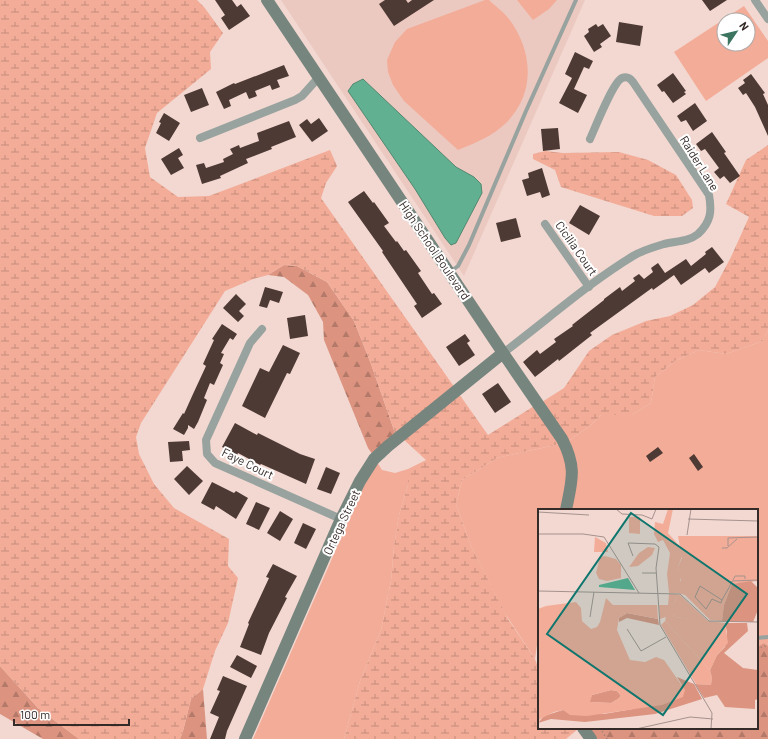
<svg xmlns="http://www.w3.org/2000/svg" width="768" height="739" font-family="Barlow,sans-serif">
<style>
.built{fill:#ebc9c0}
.green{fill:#f3ac98;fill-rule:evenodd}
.forest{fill:url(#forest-firs)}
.wetland{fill:url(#wetland-marsh)}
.water{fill:#60b091;stroke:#538871}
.building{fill:#4e3a34}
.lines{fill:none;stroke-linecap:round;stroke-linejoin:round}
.path{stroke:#8f7d78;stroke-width:1.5;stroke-dasharray:1 3;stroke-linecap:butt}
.lane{stroke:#98a29e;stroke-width:4}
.street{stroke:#98a29e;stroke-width:8}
.secondary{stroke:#76857e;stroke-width:12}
.labels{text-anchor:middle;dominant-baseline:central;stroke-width:4;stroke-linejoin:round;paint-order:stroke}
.street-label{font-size:12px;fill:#342a27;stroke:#fff}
.inset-road{fill:none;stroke:#a6928d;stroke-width:1}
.view{fill:#0f766e;fill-opacity:0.15;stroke:#0f766e;stroke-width:2}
.inset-edge{fill:none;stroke:#342a27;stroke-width:2}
</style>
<defs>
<pattern id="forest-firs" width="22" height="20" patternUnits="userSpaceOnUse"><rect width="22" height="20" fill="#dc9480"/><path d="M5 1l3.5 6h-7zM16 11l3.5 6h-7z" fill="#b37969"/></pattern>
<pattern id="wetland-marsh" width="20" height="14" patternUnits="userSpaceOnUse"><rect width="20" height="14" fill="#f3ac98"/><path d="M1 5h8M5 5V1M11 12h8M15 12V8" fill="none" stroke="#c68c7c"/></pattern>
</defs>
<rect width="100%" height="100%" fill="#f2d8d1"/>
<path class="built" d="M281 0H585L464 276Z"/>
<path class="green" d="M485 0H489C495 6 504 12 509 19 533 51 536 93 506 123 493 136 475 143 458 150L404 101 393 85 388 72 387 60 395 42 407 29Z
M517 0H557L549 9 533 20Z
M744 6 768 41V58L706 101 674 52ZM724 20H748V44H724Z
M768 330V646L764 643 757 647V510H570L568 441 590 426 601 415H632L651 403 655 377 675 361 699 350 726 354 763 341Z
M560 444 568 464 562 510H539V631L535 659 504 612 471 546 456 504 462 480 497 458Z
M377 462 382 470 395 473 408 469V485L399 515 394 546 391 581 381 630 360 681 344 739H253L369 474Z"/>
<path class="forest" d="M284 265 297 266 327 282 354 321 371 364 395 433 397 434 373 455 368 448 324 340 323 322 308 295 284 277 268 275Z
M764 643 768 646V739H596L588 728H757V647Z
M0 666 38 708 79 739H43L0 714Z
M203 689 207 739H180L183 731 191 699Z"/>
<path class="wetland" d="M0 0H197L204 7 223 33 210 52 211 69 157 113 145 148 150 177 178 197 209 196 330 150 337 166 326 183 321 198 455 388 395 433 371 364 354 321 327 282 297 266 284 265 268 275 253 279 225 291 141 423 136 437 139 454 154 484 174 508 229 539 228 566 238 578 228 623 215 651 203 689 191 699 183 731 180 739H79L38 708 0 666Z
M768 145V330L763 341 726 354 699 350 675 361 655 377 651 403 632 415H601L590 426 568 441 542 402 564 388 589 351 612 335 646 321 670 316 693 305 715 287 731 257 749 217 726 204 746 160Z
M545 151 563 153 619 152 648 160 676 175 692 200 693 208 682 216H654L561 187 555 170 533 159V154Z
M459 394 488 435 534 406 560 444 497 458 462 480 456 504 471 546 508 619 535 659 539 670V728L578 729 566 739H344L360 681 381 630 391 581 394 546 399 515 408 485V469L426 460 403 439Z"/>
<path class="water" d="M363 79 456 167 474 177 481 184 482 193 456 243 451 245 445 238 415 189 348 91 353 84Z"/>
<path class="building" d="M215 0H232L237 7 241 4 250 16 229 30 221 18 225 15Z
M385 0H406L408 3 412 0H434L394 26 379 4Z
M702 0H727L710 11Z
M619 22 643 26 640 46 616 42Z
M596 24 598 27 603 24 611 36 600 44 602 47 594 52 584 36 589 32 588 29Z
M575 52 593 61 589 69 584 67 574 89 587 95 578 113 559 103 572 78 565 74Z
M284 65 289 76 277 80 280 87 272 90 270 85 255 91 257 96 249 99 246 92 229 100 231 106 224 109 216 92 234 83 235 84Z
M673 73 686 91 684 92 686 94 673 103 664 91 662 92 657 85Z
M751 74 765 93 763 94 768 105V136L755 107 746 93 743 95 738 88 745 83 743 80Z
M202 88 209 105 191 112 184 95Z
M695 103 707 121 693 131 686 120 681 122 677 116Z
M164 113 180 123 169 141 156 133 161 123 159 122Z
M319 118 328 131 312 142 299 125 307 119 311 124Z
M289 121 296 137 271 147 272 149 246 159 248 163 220 176 221 178 202 184 196 165 204 163 206 168 224 162 223 159 233 154 230 149 239 145 240 148 259 141 257 133Z
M558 128 560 149 543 151 541 129Z
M712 132 726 152 724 153 740 176 730 183 724 176 720 179 714 172 719 168 705 149 701 151 696 144Z
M179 148 183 155 178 158 184 168 171 175 161 159Z
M542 168 550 195 542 198 540 192 527 196 522 180 529 178 528 173Z
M364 191 373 203 374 202 389 223 384 226 396 242 397 241 404 251 406 250 421 271 418 273 432 294 434 293 442 304 422 318 414 306 417 304 382 252 383 251 348 202Z
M580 205 600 216 589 235 569 223Z
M516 218 521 237 501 242 496 223Z
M712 247 724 262 709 273 705 268 681 285 674 275 653 290 652 288 590 333 592 335 559 361 558 359 535 377 523 362 537 350 540 354 556 342 554 339 573 326 572 325 604 300V299L620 287 622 291 635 281 633 278 639 274 644 279 653 272 651 268 658 263 665 273 686 259 691 266 706 254 705 252Z
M265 287 283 292 279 303 270 300 267 308 259 306Z
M236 294 246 304 239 311 244 316 238 322 223 308Z
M305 315 308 336 290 339 287 318Z
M222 324 237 334 233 340 230 338 221 353 224 354 220 363 223 365 214 385 210 383 204 398 207 400 198 422 194 429 188 425V428L184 435 173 429 183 413 184 414 193 394 206 366 203 364 214 340 212 339Z
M465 334 470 341 467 343 475 355 459 366 446 347Z
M283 345 300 353 290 374 287 373 265 418 242 406 260 368 269 372Z
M498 383 511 402 495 413 482 394Z
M235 423 257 435 258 433 300 454 315 459 306 484 261 464 260 465 238 453 237 455 222 447Z
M189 441 190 450 182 451 183 461 170 462 168 442Z
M658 447 663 453 650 462 646 456Z
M694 454 703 467 698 471 689 458Z
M187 466 203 481 189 495 174 479Z
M326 467 340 473 331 494 317 489Z
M212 482 234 493 236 491 248 498 236 519 216 506 214 510 201 503Z
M256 502 270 508 259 530 246 524Z
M280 511 293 519 280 541 267 533Z
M303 523 316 529 306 549 294 543Z
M273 564 297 576 285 597 287 598 269 633 261 655 240 647 249 624 248 623 269 578 266 577Z
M237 655 257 666 251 678 230 667Z
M223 676 247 686 227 731 225 739H210L219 717 210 713 220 691 217 690Z"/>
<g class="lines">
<path class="path" d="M757 649 768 645
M600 728 607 739"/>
<path class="lane" d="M450 272 458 266 469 245 526 111 576 0
M757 638 768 637"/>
<path class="street" d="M755 0 768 19
M200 138 295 100 302 96 319 77
M545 224 589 287
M262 329 250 343 206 440 207 454 215 463 341 519
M503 353C546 321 587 284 633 256 641 251 654 247 664 244 676 241 688 242 698 234 711 222 712 211 709 195L633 82C630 78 627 76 622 78 613 82 595 128 590 139"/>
<path class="secondary" d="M267 0 503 353 562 439C577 468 572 480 566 510
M583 728 591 739
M245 739 341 519 360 481 374 459 388 446 503 353"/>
</g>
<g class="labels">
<g class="street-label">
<text transform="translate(700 163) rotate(58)">Raider Lane</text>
<text transform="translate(577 248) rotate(55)">Cicilia Court</text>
<text transform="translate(435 250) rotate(56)">High School Boulevard</text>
<text transform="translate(248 463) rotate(26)">Faye Court</text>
<text transform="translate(341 522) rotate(-65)">Ortega Street</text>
</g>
</g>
<g transform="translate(538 509)">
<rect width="220" height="220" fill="#f2d8d1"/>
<path d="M91 8H102V25L91 24ZM140 27H220V72L194 75 186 96 184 112 172 111 147 86 140 84V76L143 71 140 58 144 49ZM57 28 68 34 70 43H56ZM67 47 78 50 83 56V69L69 72 61 70 58 64 62 48ZM140 85 142 86 171 113 138 108 135 105V97ZM127 112 172 161 174 169 173 176 158 175 123 116Z" fill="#f3ac98"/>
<path d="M213 72 220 79V101L215 113 184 112 186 96 194 75ZM89 104 120 110 121 116 89 109 81 113V109ZM187 114H209L210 122 186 144 205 159 220 161V190L217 191V200L187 198 179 186 166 189 157 175 173 176 174 169 172 161 179 146 187 138 189 123ZM139 168 156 175 164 190 117 205 47 213 13 210 0 214 6 207 25 201 66 205 95 200 144 176ZM73 181 79 182 83 187 80 190 73 194 51 193 54 186Z" fill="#dc9480"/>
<path d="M130 0H135L130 24 146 42 140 58 143 67 140 84H131L129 65 132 44 125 31 120 33 116 25 117 13 125 15ZM110 38 117 39 114 46 100 57 91 58 101 44ZM131 85H140L135 97V105L138 108 187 114 190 134 179 146 172 161 127 112 128 108 122 110 121 96H130ZM68 89 75 96H119L120 110 89 104 81 109 79 121 92 151 107 153 118 148 126 151 147 181 145 188 124 196 49 207 32 206 25 201 16 203 2 210 0 214V100L8 97 38 93 43 99 44 112 53 120 59 118 62 113ZM73 181 79 182 83 187 80 190 73 194 52 193 54 186Z" fill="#f3ac98" fill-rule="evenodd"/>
<path d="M90 69 97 81 61 78V76Z" fill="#60b091"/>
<path class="inset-road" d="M78 0 84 5 104 6 114 10 118 0M0 3 51 6M150 10 220 12M0 25H45L66 28 101 84M149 26 153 0M190 37V29L220 28M184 39H189L199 30M95 47 90 34 117 35 121 38 118 59 122 116 174 204 173 220M104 64H118M195 71 197 67H207V70M0 82 142 85 171 112 220 113M184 91 162 77 157 88 168 100 174 90 183 94 184 91 193 75 194 72 220 71M52 108 56 83M89 120 103 142 128 128M98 220 152 208 175 210"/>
<path class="view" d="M93 4 209 85 125 206 9 125Z"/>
<rect width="220" height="220" class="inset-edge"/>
</g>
<g transform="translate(736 32) rotate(55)"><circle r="19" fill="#ffffff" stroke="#aeaaa9"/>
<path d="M0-3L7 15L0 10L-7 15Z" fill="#3b755f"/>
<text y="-6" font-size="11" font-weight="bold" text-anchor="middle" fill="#342a27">N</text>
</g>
<path d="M14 719v6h115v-6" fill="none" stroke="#342a27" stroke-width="2"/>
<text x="20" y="719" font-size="12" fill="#342a27" stroke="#ffffff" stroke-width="3" paint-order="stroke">100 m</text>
</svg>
